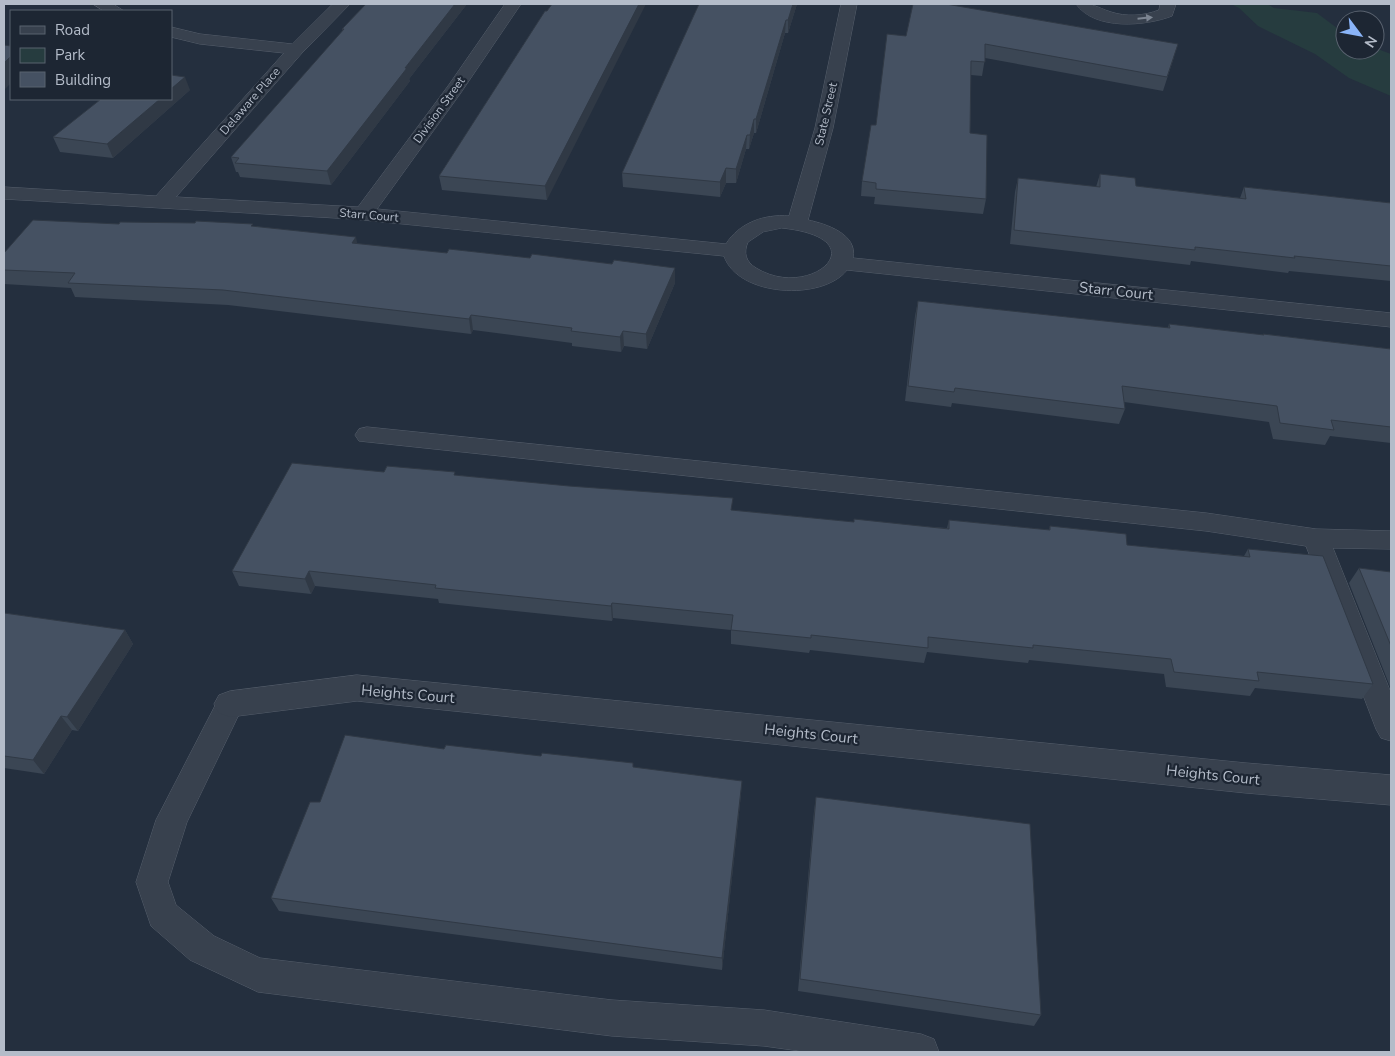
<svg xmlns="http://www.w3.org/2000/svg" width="1395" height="1056" font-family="'Nunito Sans',sans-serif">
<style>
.green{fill:#263c3f}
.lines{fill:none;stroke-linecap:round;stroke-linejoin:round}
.lane-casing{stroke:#565f6c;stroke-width:1}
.street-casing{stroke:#565f6c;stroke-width:1}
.lane{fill:#38414e;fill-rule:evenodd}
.street{fill:#38414e;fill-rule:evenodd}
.wall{fill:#3b4654}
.shaded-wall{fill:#303945}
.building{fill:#455162;stroke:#303945}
.oneway{fill:#7c8592}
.labels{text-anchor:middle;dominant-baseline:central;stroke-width:4.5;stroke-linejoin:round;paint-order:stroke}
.far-street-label{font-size:12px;fill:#b4bcc9;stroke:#1d2633}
.street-label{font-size:15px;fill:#b4bcc9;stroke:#1d2633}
</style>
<rect width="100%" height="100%" fill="#242f3e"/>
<path class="green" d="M1231 4H1267L1274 8 1317 13 1345 34V50H1375V48L1391 54V96L1349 78 1315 54 1258 26 1239 8Z"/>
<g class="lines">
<g class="lane-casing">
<path id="lane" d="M367 427 1206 513 1316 529 1391 531V549L1333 548 1391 693V741L1381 738 1376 729 1306 546 1206 531 359 441 355 435 359 429Z
M230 692 240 696 244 704 187 822 168 882 176 905 214 936 260 958 612 1000 764 1010 921 1034 934 1039 939 1052H807L764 1046 612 1036 258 992 190 960 151 926 136 882 156 820 220 696Z"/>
</g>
<g class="street-casing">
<path id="street" d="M93 4H113L124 11H104Z
M333 4H350L302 53 176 197 358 207 448 86 505 4H521L460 94 377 209 726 244C739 223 764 214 789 216L815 128 841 4H857L833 128 808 220C826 224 858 234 853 258L1391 313V327L847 270C823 301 738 297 724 256L353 219 4 199V187L156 196 284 53 200 44 171 37V27L200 34 292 44ZM782 228C881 238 811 302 756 268 746 262 743 253 748 242L763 232Z
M1076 4C1095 3 1095 7 1111 12 1126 17 1144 16 1159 10L1160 4H1176L1172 16C1146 26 1095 31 1076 4Z
M357 675 1246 763 1391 775V805L1246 793 357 701 230 717 219 713 214 704 219 695 230 691Z"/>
</g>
<use href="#lane" class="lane"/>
<use href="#street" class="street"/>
</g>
<path class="wall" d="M366 4H467L409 79 410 81 331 185 240 177 238 172H236L231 157 343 31 342 29Z
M699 4H797L788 33H785L756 133H754L749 149H746L736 183H726L720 197 623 187 622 173Z
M545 11 547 200 442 190 439 176Z
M906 36 1174 57 1163 91 985 58 982 76 971 75 970 133 986 199 983 214 874 204 875 197 861 196 862 181 876 125Z
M190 90 113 158 60 152 53 137Z
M1100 174 1136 186 1240 198 1244 187 1391 203V281L1289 271 1288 273 1191 261 1190 265 1010 244 1015 192 1018 178 1096 187Z
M119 224 254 226 357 244 447 253 675 268V283L647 349 624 346 621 352 572 346V343L473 330 471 334 228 305 75 297 71 288 4 284V253Z
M918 301 1168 328 1169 324 1263 335V334L1391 349V443L1330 436 1325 445 1273 439 1269 422 1124 402 1125 409 1119 424 952 403 951 407 905 401 915 316Z
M384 472 456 475 732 510 853 522 947 528 949 520 1049 530 1050 526 1127 545 1244 556 1248 549 1373 684 1362 699 1255 688 1250 696 1166 687 1164 674 1029 660 1028 663 927 652 924 663 810 650 809 653 731 644V630L613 618 612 621 439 603 438 599 315 586 311 594 239 586 232 571Z
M1359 568 1391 572V689L1349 583Z
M4 613 125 630 133 644 78 731 72 730 44 774 4 768Z
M444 749 634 767 741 794 722 970 279 911 271 898Z
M816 797 1041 1015 1034 1026 798 991 814 811Z"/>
<path class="shaded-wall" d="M455 4H467L409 79 410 81 331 185 327 171 405 68Z
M639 4H646L547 200 545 186Z
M793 4H797L788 33V20Z
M786 20 785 33 756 133V119Z
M11 56V83L4 90V63Z
M185 77 190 90 113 158 107 144 160 99H171V89Z
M754 119V133L749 149 750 135Z
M747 135 746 149 736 183V169Z
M726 168V183L720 197V182Z
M356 237 359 252 352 243Z
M675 268V283L647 349 646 334Z
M471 315 473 330 471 334 469 319Z
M623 331 624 346 621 352 620 337Z
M309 571 315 586 311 594 305 579Z
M612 603 613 618 612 621 611 606Z
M125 630 133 644 78 731 67 717Z
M61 716 72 730 44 774 33 760Z
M742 781 741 794 722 970V958Z"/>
<path class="building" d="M366 4H455L405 68H407L327 171 235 163 239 158 231 157 344 29H342Z
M552 4H639L545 186 439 176 545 11H547Z
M699 4H793L788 20H786L756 119H754L750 135H747L736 169 726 168 720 182 622 173Z
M913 4H946L1178 44 1167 77 985 44V62L971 61 970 133 987 135 986 199 876 189V183L862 181 871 125H876L887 34 906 36Z
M4 45 11 46V56L4 63Z
M171 75 185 77 171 89Z
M101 99H160L107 144 53 137Z
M1100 174 1135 178 1136 186 1246 199 1244 187 1391 203V266L1294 256 1295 258 1195 247V250L1014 230 1018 178 1100 187Z
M33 220 119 224 120 222 195 223 196 221 253 224 251 226 356 237 352 243 447 253 449 249 530 258 532 254 612 264 614 260 675 268 646 334 623 331 620 337 571 331 572 328 471 315 469 319 223 290 68 283 75 273 4 270V253Z
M918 301 1170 328 1169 324 1264 335 1263 334 1391 349V427L1331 420 1334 430 1280 423 1277 406 1122 386 1125 409 955 388 954 392 908 386Z
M292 463 384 472 387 466 455 472 454 475 569 486 733 498 731 510 854 522V519L949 529V520L1050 530V526L1126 534 1127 545 1250 557 1248 549 1323 556 1373 684 1257 672 1259 681 1174 672 1171 659 1033 645V648L928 637V648L811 635V638L731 630 733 615 612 603 611 606 435 588 436 585 309 571 305 579 232 571Z
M1359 568 1391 572V646Z
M4 613 125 630 67 717 61 716 33 760 4 756Z
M345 735 444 749 446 745 541 756 542 753 633 763V767L742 781 722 958 271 898 310 802H320Z
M816 797 1030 824 1041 1015 800 979Z"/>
<defs><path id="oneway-solid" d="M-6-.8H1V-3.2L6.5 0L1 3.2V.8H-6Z" transform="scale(1.25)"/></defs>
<use class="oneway" href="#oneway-solid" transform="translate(1145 18) rotate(-6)"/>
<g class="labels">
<g class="far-street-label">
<text transform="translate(250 101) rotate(-49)">Delaware Place</text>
<text transform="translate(439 110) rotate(-54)">Division Street</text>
<text transform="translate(826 114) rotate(-77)">State Street</text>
<text transform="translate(369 215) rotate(5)">Starr Court</text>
</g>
<g class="street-label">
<text transform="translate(1116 291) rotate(6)">Starr Court</text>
<text transform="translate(408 694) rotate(5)">Heights Court</text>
<text transform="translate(811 734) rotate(6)">Heights Court</text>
<text transform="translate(1213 775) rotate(6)">Heights Court</text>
</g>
</g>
<rect width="1395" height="1056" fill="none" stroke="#b4bcc9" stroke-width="10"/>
<rect x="10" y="10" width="162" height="90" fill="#1d2633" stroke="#59626f"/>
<rect x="20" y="26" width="25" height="8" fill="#38414e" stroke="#59626f"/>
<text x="55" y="35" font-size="15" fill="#b4bcc9">Road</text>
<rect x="20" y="48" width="25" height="15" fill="#263c3f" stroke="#59626f"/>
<text x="55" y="60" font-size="15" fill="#b4bcc9">Park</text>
<rect x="20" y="72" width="25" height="15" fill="#455162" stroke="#59626f"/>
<text x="55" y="85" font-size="15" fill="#b4bcc9">Building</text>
<g transform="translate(1360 35) rotate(122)"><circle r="24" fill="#1d2633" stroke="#59626f"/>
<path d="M0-4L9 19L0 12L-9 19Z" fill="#8ab4f8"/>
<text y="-8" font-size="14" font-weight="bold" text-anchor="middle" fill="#b4bcc9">N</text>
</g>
</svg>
